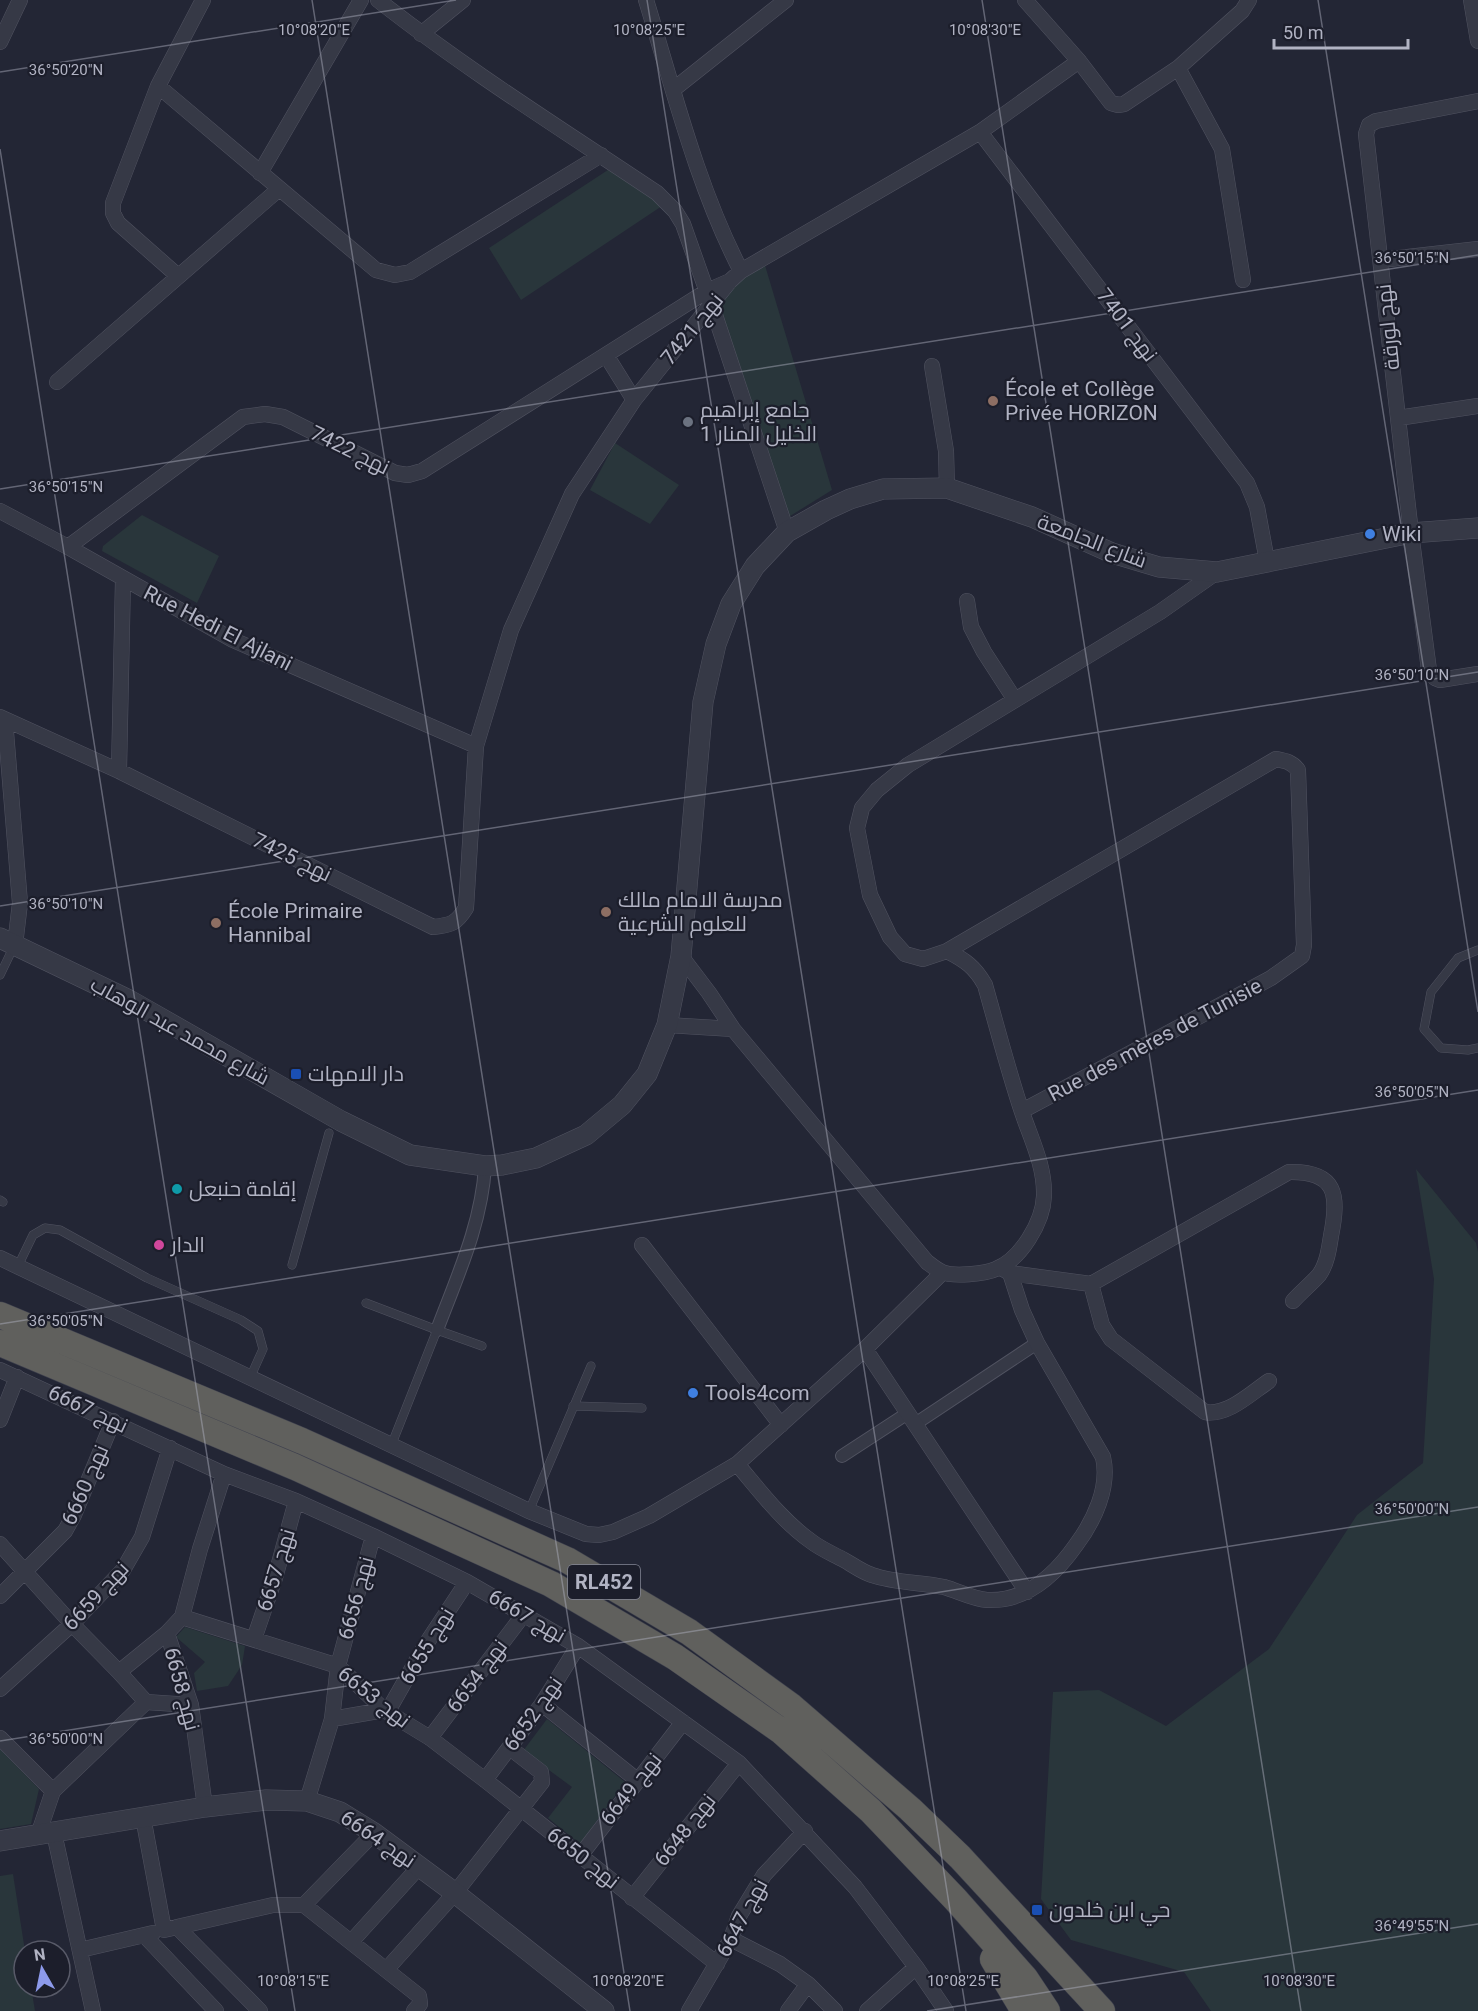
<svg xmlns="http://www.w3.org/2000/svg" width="1478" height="2011" font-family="Roboto,Cairo,sans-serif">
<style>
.green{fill:#29363b}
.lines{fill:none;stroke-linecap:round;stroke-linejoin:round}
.service-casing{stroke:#515361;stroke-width:9}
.pedestrian-casing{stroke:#515361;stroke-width:14}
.minor-casing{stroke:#515361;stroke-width:16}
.tertiary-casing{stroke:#515361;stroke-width:21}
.trunk-casing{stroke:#3e404e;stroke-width:27}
.service{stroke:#363946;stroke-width:8}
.pedestrian{stroke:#363946;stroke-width:12}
.minor{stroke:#363946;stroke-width:15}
.tertiary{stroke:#363946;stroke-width:20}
.trunk{stroke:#60605d;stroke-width:26}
.ticks{fill:none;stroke:#b1b3c3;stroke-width:1.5;stroke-opacity:0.45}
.education-dot{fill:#8d6e63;stroke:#1c1e2b;stroke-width:2}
.worship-dot{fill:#6b7280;stroke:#1c1e2b;stroke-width:2}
.shop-dot{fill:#3f7fe0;stroke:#1c1e2b;stroke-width:2}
.transit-dot{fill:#1a4fb4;stroke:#1c1e2b;stroke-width:2}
.culture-dot{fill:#0f9aa8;stroke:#1c1e2b;stroke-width:2}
.hotel-dot{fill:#d1479c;stroke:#1c1e2b;stroke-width:2}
.labels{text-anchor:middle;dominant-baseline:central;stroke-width:4.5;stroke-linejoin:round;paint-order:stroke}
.shield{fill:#1c1e2b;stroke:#848695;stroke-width:1.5}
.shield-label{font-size:20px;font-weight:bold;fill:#b1b3c3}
.street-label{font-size:21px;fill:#b1b3c3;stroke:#1c1e2b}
.poi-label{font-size:21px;fill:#b1b3c3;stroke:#1c1e2b;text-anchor:start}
.ticks-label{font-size:15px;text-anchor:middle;fill:#b1b3c3;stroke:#1c1e2b;stroke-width:4.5;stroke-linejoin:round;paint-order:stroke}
</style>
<rect width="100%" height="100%" fill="#232635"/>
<path class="green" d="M614 166 665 204 521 300 489 248Z
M764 262 832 490 782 521 713 312 738 281Z
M615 443 679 485 650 524 590 490Z
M142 515 219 556 197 603 102 551 103 546Z
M1416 1169 1476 1243 1478 1252V2011H1211L1184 1972 1071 1940 1041 1899 1053 1692 1099 1690 1166 1726 1269 1649 1357 1515 1423 1463 1434 1279Z
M185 1627 245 1646 242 1665 228 1686 197 1691 194 1673 205 1662 176 1637Z
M547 1719 625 1782 580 1844 548 1818 572 1787 523 1751Z
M0 1749 39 1789 31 1824 0 1829Z
M13 1874 25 1951 24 1987H31L35 2011H0V1876Z"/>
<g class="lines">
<g class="service-casing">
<path id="service" d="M1478 950 1458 958 1431 992 1424 1029 1441 1048 1468 1050 1478 1048
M0 975 14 946
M0 1200 3 1202
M292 1265 329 1133
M17 1268 33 1235 45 1228 60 1230 147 1278 241 1320 258 1331 263 1349 250 1378
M366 1303 437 1330 391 1446
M437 1330 482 1346
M573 1406 642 1408
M529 1511 591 1366"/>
</g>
<g class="pedestrian-casing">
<path id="pedestrian" d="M437 1330C457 1277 482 1223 485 1166
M915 1424 1037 1343
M842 1456 908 1413"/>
</g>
<g class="minor-casing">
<path id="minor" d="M378 0C467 70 563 130 657 193L675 211 683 224 712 306 787 532
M646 0C674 91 697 186 741 271
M1025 0 1079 61 1111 103 1118 105 1124 104 1178 68 1242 11 1249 0
M1471 0 1478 41
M421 34 463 0
M0 42 20 0
M1178 68 1222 149 1243 280
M158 86 376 270 395 275 410 272 601 155
M674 89 786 0
M1478 101 1376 121 1369 125 1366 134 1411 533 1429 670 1435 678 1440 680 1478 674
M980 132 1247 483 1257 507 1267 561
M260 173 361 0
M1381 260 1478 249
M178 276 118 223 113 213V203L158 86 203 0
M606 355 634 400
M932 366 946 451 947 488
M57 382 279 189
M1398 418 1478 406
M0 511 68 547 233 640 476 746
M68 547 243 417 265 414 283 417 395 473 408 475 422 471 707 291 730 281
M967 601 971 627 984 652 1015 700
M0 717 119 771 433 927C451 925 456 924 466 908L476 746 511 630 572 494 634 400 730 281 741 271 980 132 1079 61
M5 720 20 903 15 945
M119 771 123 579
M947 951 1276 759C1286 761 1292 762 1298 770L1304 945 1302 956 1271 978 1022 1111
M681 956 709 993 733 1029 927 1262C931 1265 937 1270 942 1272 953 1277 985 1274 996 1269 1021 1259 1043 1222 1044 1196 1045 1166 1031 1139 1022 1112 1008 1070 997 1027 985 985 975 967 965 960 947 951L923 959 905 954 890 937 870 895 857 828 862 808 877 790 908 765 1160 612 1217 572
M667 1025 733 1029
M642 1245 781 1425
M0 1258 529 1511 586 1534 599 1535 613 1532 649 1516 737 1464 865 1349 942 1273
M1003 1269 1010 1273 1091 1284 1289 1172C1337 1171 1339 1195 1331 1236 1329 1249 1327 1264 1319 1275 1311 1284 1301 1292 1293 1301
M1091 1284 1102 1325 1111 1339 1205 1412C1228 1416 1251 1393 1269 1381
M865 1349 1027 1592
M0 1370 224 1474 296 1501 373 1536 467 1582 578 1646 739 1763 855 1887 916 1967 946 2011
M0 1420 17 1377
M737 1464C760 1491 782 1521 812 1542 821 1549 833 1554 844 1560 853 1565 862 1572 872 1575 895 1583 920 1582 944 1587 958 1591 973 1599 987 1600 1026 1602 1055 1575 1076 1545 1094 1521 1110 1487 1103 1457L1037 1343 1022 1310 1010 1273
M0 1544 72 1624 119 1672
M0 1596 65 1531 74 1515 113 1421
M182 1617 338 1666 384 1710 430 1738 485 1780 717 1964
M167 1633 191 1705 205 1807
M254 1639 275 1578 296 1501
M0 1689 72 1624 123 1570 142 1537 170 1448
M146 1702 191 1705
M542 1704 637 1780
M388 1711 426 1644 467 1582
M332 1719 384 1710
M0 1738 53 1791
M430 1738 524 1614
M485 1780 542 1704 578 1646
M307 1801 332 1719 338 1666 373 1536
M143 1817 164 1930 273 1905H304L419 1996 420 2004 414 2011
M54 1833 93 2011
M38 1835 53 1791 146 1702 119 1672 167 1633 182 1617 200 1549 224 1474
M580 1856 683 1722
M632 1898 739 1763
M304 1905 374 1833
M177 1927 260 2011
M145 1936 216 2011
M731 1939 780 1964 808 1984 835 2011
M351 1942 419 1867
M80 1950 153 1933
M386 1970 455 1893 542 1782 541 1772 510 1748
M689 2011 731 1939 739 1916 764 1875 805 1831
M788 2011 808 1984
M867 2011 916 1967"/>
</g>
<g class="tertiary-casing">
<path id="tertiary" d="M0 938 129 1000 341 1121 410 1155 485 1166 502 1165 536 1158 586 1135 622 1105 647 1074 667 1025 681 956 703 702 716 644 731 604 755 566 787 532 826 510 850 499 883 489 947 488 1032 517 1112 553 1159 567 1217 572 1411 533 1478 528
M0 1841 205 1807 266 1800 307 1801 340 1812 374 1833 455 1893 604 2011"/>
</g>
<g class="trunk-casing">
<path id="trunk" d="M0 1315 302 1441 567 1560 689 1632 791 1706 910 1809 960 1857 1102 2011
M0 1343 295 1467 551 1584 675 1657 781 1731 871 1811 956 1900 1025 1978 1047 2011
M993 1959 1024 2011"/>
</g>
<use href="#service" class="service"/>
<use href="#pedestrian" class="pedestrian"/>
<use href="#minor" class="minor"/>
<use href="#tertiary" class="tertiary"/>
<use href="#trunk" class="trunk"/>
</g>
<path class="ticks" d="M312 0 630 2011M647 0 966 2011M982 0 1301 2011M1318 0 1478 1012M0 72 456 0M0 149 295 2011M0 489 1478 255M0 906 1478 672M0 1324 1478 1090M0 1741 1478 1507M927 2011 1478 1924"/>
<g class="education-dot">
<circle cx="993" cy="401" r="6"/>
<circle cx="606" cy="912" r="6"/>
<circle cx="216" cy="923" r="6"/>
</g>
<circle class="worship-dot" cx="688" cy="422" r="6"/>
<g class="shop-dot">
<circle cx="1370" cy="534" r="6"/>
<circle cx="693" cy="1393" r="6"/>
</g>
<g class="transit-dot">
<rect x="290" y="1068" width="12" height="12" rx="3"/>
<rect x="1031" y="1904" width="12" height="12" rx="3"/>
</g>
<circle class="culture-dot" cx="177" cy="1189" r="6"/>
<circle class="hotel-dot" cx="159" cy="1245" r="6"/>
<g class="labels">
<rect class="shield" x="568" y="1565" width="72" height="34" rx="4.5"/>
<g class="shield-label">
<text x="604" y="1582">RL452</text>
</g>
<g class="street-label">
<text transform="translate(1127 325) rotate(53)">نهج 7401</text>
<text transform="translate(1388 327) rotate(-96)">نهج لورقة</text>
<text transform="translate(692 329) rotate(-51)">نهج 7421</text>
<text transform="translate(350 450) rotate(26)">نهج 7422</text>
<text transform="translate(1092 541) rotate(21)">شارع الجامعة</text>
<text transform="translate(218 628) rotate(27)">Rue Hedi El Ajlani</text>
<text transform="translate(292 857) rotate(26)">نهج 7425</text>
<text transform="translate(180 1031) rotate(29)">شارع محمد عبد الوهاب</text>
<text transform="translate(1155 1040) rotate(-28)">Rue des mères de Tunisie</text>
<text transform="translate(88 1409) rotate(25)">نهج 6667</text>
<text transform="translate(85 1485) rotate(-66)">نهج 6660</text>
<text transform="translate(276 1570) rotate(-73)">نهج 6657</text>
<text transform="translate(96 1596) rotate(-47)">نهج 6659</text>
<text transform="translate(356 1598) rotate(-75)">نهج 6656</text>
<text transform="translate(527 1616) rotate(30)">نهج 6667</text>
<text transform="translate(427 1646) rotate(-59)">نهج 6655</text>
<text transform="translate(477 1676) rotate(-53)">نهج 6654</text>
<text transform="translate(182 1689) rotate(75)">نهج 6658</text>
<text transform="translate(374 1697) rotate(38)">نهج 6653</text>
<text transform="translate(533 1714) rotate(-55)">نهج 6652</text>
<text transform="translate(631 1789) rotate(-52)">نهج 6649</text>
<text transform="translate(685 1830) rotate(-52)">نهج 6648</text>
<text transform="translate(378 1839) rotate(34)">نهج 6664</text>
<text transform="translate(583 1858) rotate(38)">نهج 6650</text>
<text transform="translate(742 1918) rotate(-62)">نهج 6647</text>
</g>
<g class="poi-label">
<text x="1005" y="389">École et Collège<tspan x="1005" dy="24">Privée HORIZON</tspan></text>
<text x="700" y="410">جامع إبراهيم<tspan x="700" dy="24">الخليل المنار 1</tspan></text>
<text x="1382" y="534">Wiki</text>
<text x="618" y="900">مدرسة الامام مالك<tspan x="618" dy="24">للعلوم الشرعية</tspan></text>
<text x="228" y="911">École Primaire<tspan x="228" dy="24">Hannibal</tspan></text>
<text x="308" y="1074">دار الامهات</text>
<text x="189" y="1189">إقامة حنبعل</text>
<text x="171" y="1245">الدار</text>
<text x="705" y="1393">Tools4com</text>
<text x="1049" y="1910">حي ابن خلدون</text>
</g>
</g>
<g class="ticks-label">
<text x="314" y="35">10°08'20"E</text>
<text x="649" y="35">10°08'25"E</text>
<text x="985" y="35">10°08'30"E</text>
<text x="66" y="75">36°50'20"N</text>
<text x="1412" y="263">36°50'15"N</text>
<text x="66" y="492">36°50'15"N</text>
<text x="1412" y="680">36°50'10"N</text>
<text x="66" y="909">36°50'10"N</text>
<text x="1412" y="1097">36°50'05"N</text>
<text x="66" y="1326">36°50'05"N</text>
<text x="1412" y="1514">36°50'00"N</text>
<text x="66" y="1744">36°50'00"N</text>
<text x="1412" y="1931">36°49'55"N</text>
<text x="293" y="1986">10°08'15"E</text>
<text x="628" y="1986">10°08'20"E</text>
<text x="963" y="1986">10°08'25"E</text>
<text x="1299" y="1986">10°08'30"E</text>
</g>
<g transform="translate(42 1969) rotate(351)"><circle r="28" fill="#1c1e2b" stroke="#585a68" stroke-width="1.5"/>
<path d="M0-4.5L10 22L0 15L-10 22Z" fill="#8d9aeb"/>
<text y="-9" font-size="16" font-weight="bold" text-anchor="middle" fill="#b1b3c3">N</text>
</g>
<path d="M1274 39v9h134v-9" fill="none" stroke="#b1b3c3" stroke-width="3"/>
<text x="1283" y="39" font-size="18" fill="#b1b3c3" stroke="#1c1e2b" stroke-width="4.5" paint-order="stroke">50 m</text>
</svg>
